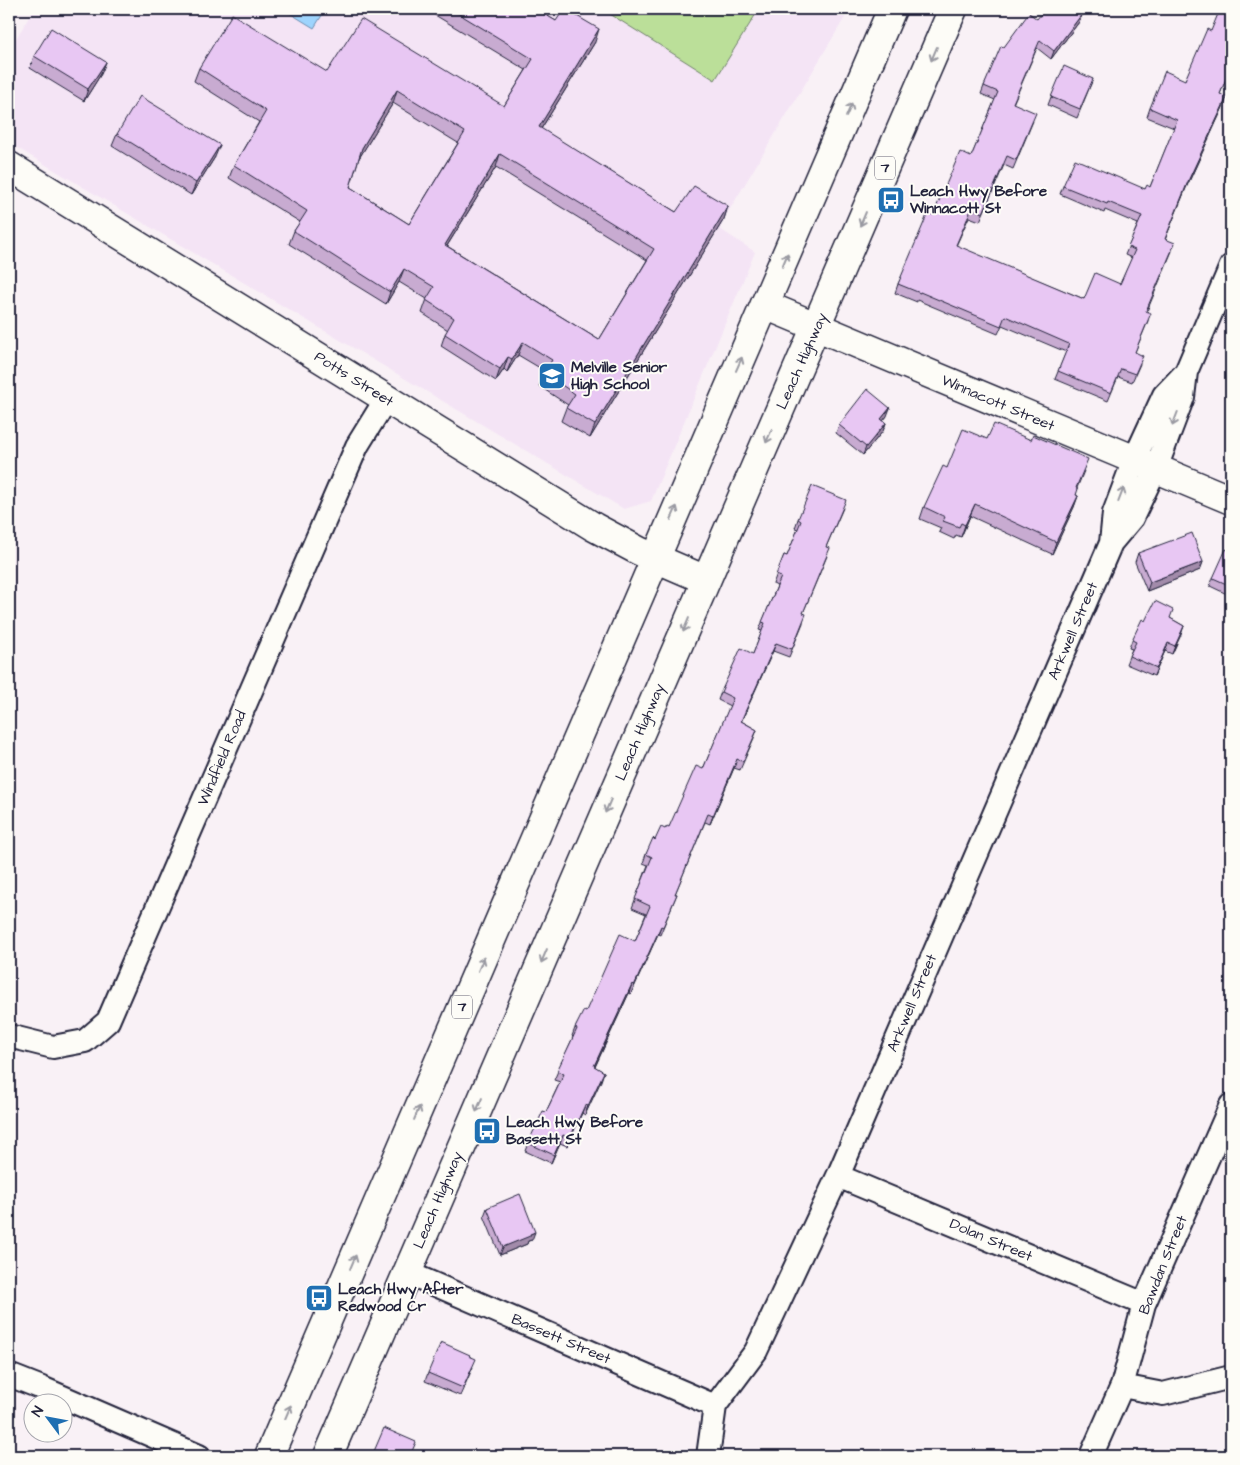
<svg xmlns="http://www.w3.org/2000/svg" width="1240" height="1465" font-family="'Architects Daughter',sans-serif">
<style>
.built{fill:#f4e4f5}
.green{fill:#bbdf99;stroke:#6e806a}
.water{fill:#9ed4fd;stroke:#6c8daf}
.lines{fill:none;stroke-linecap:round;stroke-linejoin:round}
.street-casing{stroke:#22223b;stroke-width:26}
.secondary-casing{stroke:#22223b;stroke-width:31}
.highway-casing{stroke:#22223b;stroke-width:31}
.street{stroke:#fdfcf7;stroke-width:22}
.secondary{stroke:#fdfcf7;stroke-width:28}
.highway{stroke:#fdfcf7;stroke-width:28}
.wall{fill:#c8abd1;stroke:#22223b;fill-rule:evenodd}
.shaded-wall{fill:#a28baa;stroke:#22223b}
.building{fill:#e8c7f3;stroke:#22223b;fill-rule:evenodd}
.oneway{stroke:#9a9aa2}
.labels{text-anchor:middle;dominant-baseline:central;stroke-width:4;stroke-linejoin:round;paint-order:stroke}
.shield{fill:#fdfcf7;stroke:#646373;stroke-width:1}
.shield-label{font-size:14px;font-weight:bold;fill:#22223b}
.poi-label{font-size:15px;font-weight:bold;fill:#22223b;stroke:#fdfcf7;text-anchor:start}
.street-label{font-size:15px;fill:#22223b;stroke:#fdfcf7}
</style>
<rect width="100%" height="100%" fill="#f9f1f6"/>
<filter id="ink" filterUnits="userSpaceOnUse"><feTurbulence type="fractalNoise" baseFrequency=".02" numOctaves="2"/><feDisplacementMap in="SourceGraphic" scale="10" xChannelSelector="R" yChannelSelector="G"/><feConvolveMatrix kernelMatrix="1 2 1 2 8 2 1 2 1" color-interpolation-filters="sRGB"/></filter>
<g filter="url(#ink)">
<path class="built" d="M34 9H850L727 214 720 229 755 252 651 501 624 509 9 143V50Z"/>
<path class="green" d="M602 9H759L715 80Z"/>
<path class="water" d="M283 9H326L314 28Z"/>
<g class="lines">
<g class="street-casing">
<path id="street" d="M1111 543 1132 518 1156 468 1183 397 1186 372 1231 266
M9 1036 53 1047 85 1041 108 1021 357 446 386 399
M838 1176 1144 1304
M406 1272 715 1406
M9 1375 42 1388 199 1456
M1122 1386 1163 1394 1231 1377
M708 1456 715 1406 756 1351 838 1176 1111 543 1114 513 1134 460 1164 395 1186 372
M1091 1456 1122 1386 1144 1304 1231 1105"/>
</g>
<g class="secondary-casing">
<path id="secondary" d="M9 166 594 527 639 551 706 580
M765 305 1231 500"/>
</g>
<g class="highway-casing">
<path id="highway" d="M269 1456 892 9
M328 1456 953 9"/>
</g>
<use href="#street" class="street"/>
<use href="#secondary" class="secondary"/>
<use href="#highway" class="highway"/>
</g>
<path class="wall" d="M425 9H536L556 21 595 42 541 129 676 212 728 206 724 219 590 438 561 421 566 408 568 405 539 386 545 371 518 355 507 372 504 369 496 381 441 346 445 334 448 330 422 313 427 299 399 282 386 304 289 244 294 231 300 222 229 178 234 165 259 122 194 81 199 68 327 72 504 106 526 70ZM393 103 458 143 409 224 350 187 359 158ZM496 167 647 260 599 340 447 246Z
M1231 9V68L1220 94 1224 105 1186 188 1165 239 1172 251 1147 311 1148 321 1135 352 1140 364 1132 382 1118 377 1108 401 1055 379 1066 352 1002 325 998 334 917 300V302L895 293 898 284 933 215 971 157 995 100 981 94 984 86 1004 47 1037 19 1082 14 1079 22 1051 59 1037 48 1013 104 1033 121 1013 169 1004 165 980 221 969 217 956 246 1084 299 1120 284 1132 258 1125 255 1138 224 1105 210 1104 213 1060 194 1063 186 1145 189 1150 187 1174 128 1147 117 1150 108 1185 80 1211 31Z
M34 56 106 62 101 74 84 101 30 68Z
M1093 79 1077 118 1048 105 1051 97Z
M117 134 215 157 191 195 112 146Z
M887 416 883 421 886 423 883 431 863 455 836 433 839 425Z
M987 439 1084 471 1077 488 1076 495 1078 496 1074 507 1052 554 970 516 961 537 956 535 954 539 939 532 941 528 920 519 924 507 947 468Z
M843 508 826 547 827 556 803 613V623L789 657 773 651 741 721 757 730 754 738 740 770 734 768 710 824 705 822 675 894H677L660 935 658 934 631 994 629 993 595 1067 604 1072 585 1115 582 1113 567 1146 560 1143 551 1163 525 1151 528 1143 546 1112 560 1082 554 1080 573 1037 572 1036 575 1028 586 1011 635 941 646 914 632 908 648 865 643 863 646 854 655 840 665 829 669 827 703 769 730 706 718 700 721 692 753 654 762 631 759 630 777 586 773 584 784 555 787 556 798 529 795 528 798 519Z
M1231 552V596L1210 586 1213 578Z
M1138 553 1203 562 1200 570 1147 591 1135 562Z
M1170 618 1184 626 1172 654 1165 651 1154 676 1126 664 1132 649 1129 648 1132 640 1145 621Z
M487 1208 532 1240 528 1241 527 1244 500 1255 484 1216Z
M473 1367 460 1396 425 1381 428 1373Z"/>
<path class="shaded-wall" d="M1082 14 1079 22 1051 59 1054 51Z
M599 29 595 42 534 140 539 127Z
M106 62 101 74 84 101 88 89Z
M397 90 393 103 358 160 362 148Z
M1227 97 1224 105 1186 188 1162 247 1189 179Z
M220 145 215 157 191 195 196 183Z
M500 154 496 167 440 257 445 245Z
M728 206 724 219 590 438 595 425Z
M404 269 399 282 386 304 390 292Z
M523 342 518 355 507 372 512 359Z
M508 357 504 369 496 381 500 369Z
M890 408 887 416 878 427 881 419Z
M886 423 883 431 863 455 866 447Z
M1078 496 1074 507 1052 554 1056 542Z
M975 504 970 516 961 537 965 525Z
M1203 562 1200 570 1147 591 1150 582Z
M1184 626 1181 635 1172 654 1175 646Z
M776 643 773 651 738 729 741 721Z
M1168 643 1165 651 1154 676 1157 668Z
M737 759 734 768 710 824 713 816Z
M661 926 658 934 631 994 634 986Z
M632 984 629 993 591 1075 594 1066Z
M604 1072 601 1081 585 1115 588 1106Z
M585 1105 582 1113 567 1146 570 1138Z
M563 1135 560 1143 551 1163 554 1155Z
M535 1232 532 1240 528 1241 527 1244 500 1255 503 1247Z"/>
<path class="building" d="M451 9H536L556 21 564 9H565L599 29 539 127 676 212 694 186 728 206 595 425 566 408 575 394 544 373 552 360 523 342 512 359 508 357 500 369 445 334 454 318 426 300 434 287 404 269 390 292 294 231 307 211 234 165 266 111 199 68 232 14 327 72 361 19 504 106 533 59ZM397 90 465 132 409 224 350 187 362 148ZM500 154 654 249 599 340 445 245Z
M1045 9H1075L1082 14 1054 51 1040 40 1013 103 1036 113 1016 160 1007 156 983 213 972 208 956 245 1084 299 1095 273 1120 284 1135 250 1128 247 1142 216 1108 202 1107 204 1063 186 1075 159 1145 189 1147 185 1150 187 1177 120 1150 108 1165 71 1185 80 1207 29 1211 31 1220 9H1231V66L1220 94 1227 97 1189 179 1165 239 1175 243 1146 311 1151 313 1135 352 1143 356 1135 374 1121 369 1111 393 1058 371 1069 344 1005 316 1001 326 920 292V293L898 284 928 213 933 215 960 152 971 157 998 92 984 86 1001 46 1004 47 1029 13 1037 19Z
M51 28 106 62 88 89 34 56Z
M1064 66 1093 79 1080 109 1051 97Z
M140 96 220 145 196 183 117 134Z
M867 389 890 408 881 419 886 423 866 447 839 425Z
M994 424 1031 440 1033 435 1088 459 1076 488 1078 489 1076 495 1078 496 1056 542 975 504 965 525 961 523 959 527 943 521 945 517 924 507 943 466 947 468 963 429 987 439Z
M812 486 846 500 826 547 830 548 803 613 806 614 792 649 776 643 741 721 757 730 743 762 737 759 713 816 708 814 675 894H677L663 927 661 926 634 986 632 984 594 1066 604 1072 588 1106 585 1105 570 1138 563 1135 554 1155 528 1143 543 1111 546 1112 564 1074 557 1071 577 1029 575 1028 584 1010 586 1011 620 934 635 941 650 906 635 899 652 857 646 854 653 838 655 840 661 827 665 829 667 826 669 827 696 766 703 769 733 698 721 692 741 648 753 654 765 623 762 622 781 577 776 575 784 555 787 556 801 521 798 519Z
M1192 533 1203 562 1150 582 1138 553Z
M1226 549 1231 552V586L1213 578Z
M1155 601 1173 610 1170 618 1184 626 1175 646 1168 643 1157 668 1129 656 1136 642 1132 640 1142 619 1145 621Z
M520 1194 535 1232 530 1234V1236L503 1247 487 1208Z
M441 1342 470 1355 469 1356 476 1359 463 1388 428 1373Z
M384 1428 416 1442 410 1456H372Z"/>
<defs><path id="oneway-shaft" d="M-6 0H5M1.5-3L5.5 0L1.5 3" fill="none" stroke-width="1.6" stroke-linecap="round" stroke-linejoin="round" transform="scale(1.25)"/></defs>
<g class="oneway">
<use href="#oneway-shaft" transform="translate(934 54) rotate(113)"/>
<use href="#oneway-shaft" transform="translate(849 110) rotate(-67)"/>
<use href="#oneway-shaft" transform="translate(863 219) rotate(113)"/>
<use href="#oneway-shaft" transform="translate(785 260) rotate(-67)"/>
<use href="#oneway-shaft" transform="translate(739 364) rotate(-66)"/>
<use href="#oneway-shaft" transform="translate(1175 419) rotate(111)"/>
<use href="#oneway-shaft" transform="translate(769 436) rotate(114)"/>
<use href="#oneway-shaft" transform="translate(1121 495) rotate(-69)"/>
<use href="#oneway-shaft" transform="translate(674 513) rotate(-66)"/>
<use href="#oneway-shaft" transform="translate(686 625) rotate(113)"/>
<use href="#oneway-shaft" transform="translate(608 806) rotate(113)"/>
<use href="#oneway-shaft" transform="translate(544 956) rotate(113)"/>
<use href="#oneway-shaft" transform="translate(481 964) rotate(-67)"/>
<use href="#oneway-shaft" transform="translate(479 1105) rotate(113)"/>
<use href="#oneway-shaft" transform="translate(417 1113) rotate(-67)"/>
<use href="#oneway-shaft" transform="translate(353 1262) rotate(-67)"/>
<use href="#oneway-shaft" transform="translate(288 1412) rotate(-67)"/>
</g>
</g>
<defs>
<g id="bus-square" transform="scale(1.4375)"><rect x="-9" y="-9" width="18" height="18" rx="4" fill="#1f6fb2" stroke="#fdfcf7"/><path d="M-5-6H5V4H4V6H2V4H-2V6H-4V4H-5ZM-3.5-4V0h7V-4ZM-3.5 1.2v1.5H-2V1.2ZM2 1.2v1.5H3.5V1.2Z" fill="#fff"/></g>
<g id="school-square" transform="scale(1.4375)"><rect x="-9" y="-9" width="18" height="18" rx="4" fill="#1f6fb2" stroke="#fdfcf7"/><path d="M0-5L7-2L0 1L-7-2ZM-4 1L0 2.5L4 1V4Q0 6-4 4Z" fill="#fff"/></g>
</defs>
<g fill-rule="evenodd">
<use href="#bus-square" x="891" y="200"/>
<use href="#school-square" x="552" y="376"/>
<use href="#bus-square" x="487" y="1131"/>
<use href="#bus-square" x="319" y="1298"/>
</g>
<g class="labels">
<g class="shield">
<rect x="875" y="156.5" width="20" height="23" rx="4"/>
<rect x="452" y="995.5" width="20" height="23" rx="4"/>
</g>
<g class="shield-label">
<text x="885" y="168">7</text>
<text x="462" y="1007">7</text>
</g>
<g class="poi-label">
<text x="910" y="191">Leach Hwy Before<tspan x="910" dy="17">Winnacott St</tspan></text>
<text x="571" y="367">Melville Senior<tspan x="571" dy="17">High School</tspan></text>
<text x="506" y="1122">Leach Hwy Before<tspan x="506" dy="17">Bassett St</tspan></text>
<text x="338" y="1289">Leach Hwy After<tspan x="338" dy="17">Redwood Cr</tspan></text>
</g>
<g class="street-label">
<text transform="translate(802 361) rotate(-66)">Leach Highway</text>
<text transform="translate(354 379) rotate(32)">Potts Street</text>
<text transform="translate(998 403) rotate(23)">Winnacott Street</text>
<text transform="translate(1073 631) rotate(-67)">Arkwell Street</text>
<text transform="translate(640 732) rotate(-67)">Leach Highway</text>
<text transform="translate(222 758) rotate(-67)">Windfield Road</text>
<text transform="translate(912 1003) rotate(-67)">Arkwell Street</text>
<text transform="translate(438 1200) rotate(-67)">Leach Highway</text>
<text transform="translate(991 1240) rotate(23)">Dolan Street</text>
<text transform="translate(1163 1265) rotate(-68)">Bawdan Street</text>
<text transform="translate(561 1339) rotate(23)">Bassett Street</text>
</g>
</g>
<rect width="1240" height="1465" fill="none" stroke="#fdfcf7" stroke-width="30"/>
<rect x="15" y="15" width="1210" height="1435" fill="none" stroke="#22223b" stroke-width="2" filter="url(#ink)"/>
<g transform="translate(48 1418) rotate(302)"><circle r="24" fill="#fdfcf7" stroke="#a5a5ac"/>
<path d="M0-4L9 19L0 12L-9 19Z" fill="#1f6fb2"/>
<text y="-8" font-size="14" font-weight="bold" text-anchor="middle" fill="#22223b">N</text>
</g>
</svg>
